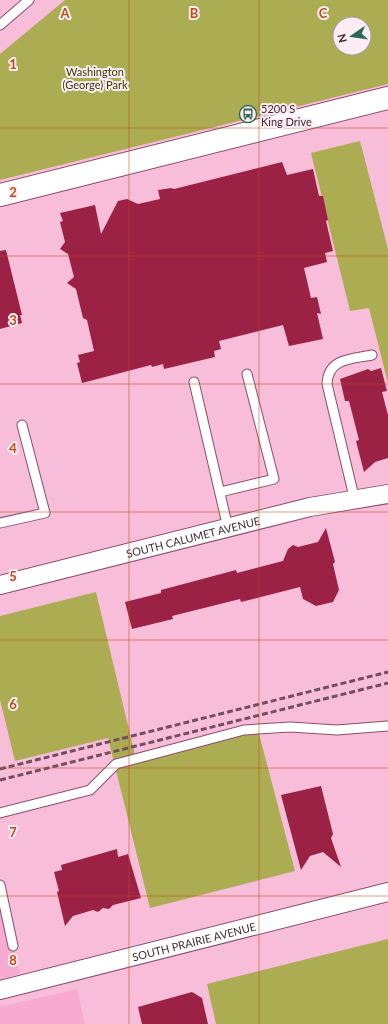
<svg xmlns="http://www.w3.org/2000/svg" width="388" height="1024" font-family="Lato,sans-serif">
<style>
.built{fill:#f9aad1}
.green{fill:#acac52;fill-rule:evenodd}
.building{fill:#9b2145}
.lines{fill:none;stroke-linecap:round;stroke-linejoin:round}
.service-casing{stroke:#8c4d6d;stroke-width:11}
.minor-casing{stroke:#8c4d6d;stroke-width:20}
.tertiary-casing{stroke:#8c4d6d;stroke-width:24}
.service{stroke:#fff;stroke-width:9}
.minor{stroke:#fff;stroke-width:18}
.tertiary{stroke:#fff;stroke-width:22}
.rail{stroke:#724e60;stroke-width:3;stroke-dasharray:6 3;stroke-linecap:butt}
.grid{fill:none;stroke:#bf4c16;stroke-width:1;stroke-opacity:0.55}
.labels{text-anchor:middle;dominant-baseline:central;stroke-width:4;stroke-linejoin:round;paint-order:stroke}
.park-label{font-size:11px;fill:#3c3b00;stroke:#fcedf4}
.poi-label{font-size:11px;fill:#432735;stroke:#fcedf4;text-anchor:start}
.street-label{font-size:11px;fill:#432735;stroke:#fcedf4}
.grid-label{font-size:13px;text-anchor:middle;font-weight:bold;fill:#bf4c16;stroke:#fcedf4;stroke-width:4;stroke-linejoin:round;paint-order:stroke}
</style>
<rect width="100%" height="100%" fill="#f8bdd9"/>
<path class="built" d="M0 895 20 974 0 979Z
M77 989 85 1024H0V1007Z"/>
<path class="green" d="M65 0H388V84L0 180V54ZM340 24H364V48H340Z
M360 141 388 249V383L369 308 350 311 311 153Z
M96 592 136 759 257 726 295 871 150 908 108 738 15 761 0 700V616Z
M388 939V1024H216L207 984Z"/>
<path class="building" d="M282 162 287 175 313 169 319 196H323L328 220 326 221 333 251 325 253 327 262 304 268 311 298 317 297 321 314 317 313 323 339 289 346 283 325 219 341 221 349 214 351 215 357 164 369 163 364 152 367 151 365 82 383 77 363 80 362 78 355 94 351 87 320 83 318 76 289 67 283 74 277 68 254 60 249 65 242 60 222 63 221 60 213 95 205 101 234 118 201 127 199 138 204 160 199 158 190 171 188 174 189Z
M6 250 22 315H20L22 323 0 329V251Z
M381 368 387 391 382 392 388 415V458L375 462 364 472 356 441 359 440 349 401H345L340 379 368 369 371 371Z
M326 528 335 562 333 564 339 590 333 602 316 606 303 599 300 587 241 602 240 599 172 616 173 619 132 629 125 602 161 593V590L236 570 237 573 283 561 288 549 293 545 298 547 318 542Z
M321 786 333 834 331 838 341 867 323 852 310 856 301 870 281 795Z
M117 849 118 857 128 854 141 898 113 905 109 909 103 908 98 912 93 910 73 916 65 926 57 892 59 891 54 872 62 870 61 865Z
M192 992 202 998 208 1024H142L138 1007Z"/>
<g class="lines">
<g class="service-casing">
<path id="service" d="M0 25 29 0
M194 382 228 528
M220 492 274 479 247 374
M355 501 327 384C328 358 352 359 372 355
M0 523 45 513 22 425
M0 813 90 790 116 764 244 730 290 727 337 730 388 726
M0 885 13 946"/>
</g>
<g class="minor-casing">
<g id="minor">
<path id="s1" d="M0 585 310 507 388 494"/>
<path id="s2" d="M0 990 388 892"/>
</g>
</g>
<g class="tertiary-casing">
<path id="tertiary" d="M0 195 388 98"/>
</g>
<use href="#service" class="service"/>
<use href="#minor" class="minor"/>
<use href="#tertiary" class="tertiary"/>
<path class="rail" d="M0 769 388 672
M0 780 388 683"/>
</g>
<path class="grid" d="M129 0V1024M259 0V1024M0 128H388M0 256H388M0 384H388M0 512H388M0 640H388M0 768H388M0 896H388"/>
<defs>
<g id="bus-ring" transform="scale(0.9)"><circle r="9.5" fill="#fcedf4" stroke="#2b6955" stroke-width="1.5"/><path d="M-5-6H5V4H4V6H2V4H-2V6H-4V4H-5ZM-3.5-4V0h7V-4ZM-3.5 1.2v1.5H-2V1.2ZM2 1.2v1.5H3.5V1.2Z" fill="#2b6955"/></g>
</defs>
<g fill-rule="evenodd">
<use href="#bus-ring" x="248" y="114"/>
</g>
<g class="labels">
<g class="park-label">
<text x="95" y="71">Washington<tspan x="95" dy="13">(George) Park</tspan></text>
</g>
<g class="poi-label">
<text x="261" y="108">5200 S<tspan x="261" dy="13">King Drive</tspan></text>
</g>
<g class="street-label">
<text stroke="none"><textPath href="#s1" startOffset="199">SOUTH CALUMET AVENUE</textPath></text>
<text stroke="none"><textPath href="#s2" startOffset="200">SOUTH PRAIRIE AVENUE</textPath></text>
</g>
</g>
<g class="grid-label">
<text x="65" y="18">A</text>
<text x="194" y="18">B</text>
<text x="323" y="18">C</text>
<text x="13" y="69">1</text>
<text x="13" y="197">2</text>
<text x="13" y="325">3</text>
<text x="13" y="453">4</text>
<text x="13" y="581">5</text>
<text x="13" y="709">6</text>
<text x="13" y="837">7</text>
<text x="13" y="965">8</text>
</g>
<g transform="translate(352 36) rotate(257)"><circle r="19" fill="#fcedf4" stroke="#b29ea8"/>
<path d="M0-3L7 15L0 10L-7 15Z" fill="#2b6955"/>
<text y="-6" font-size="11" font-weight="bold" text-anchor="middle" fill="#432735">N</text>
</g>
</svg>
